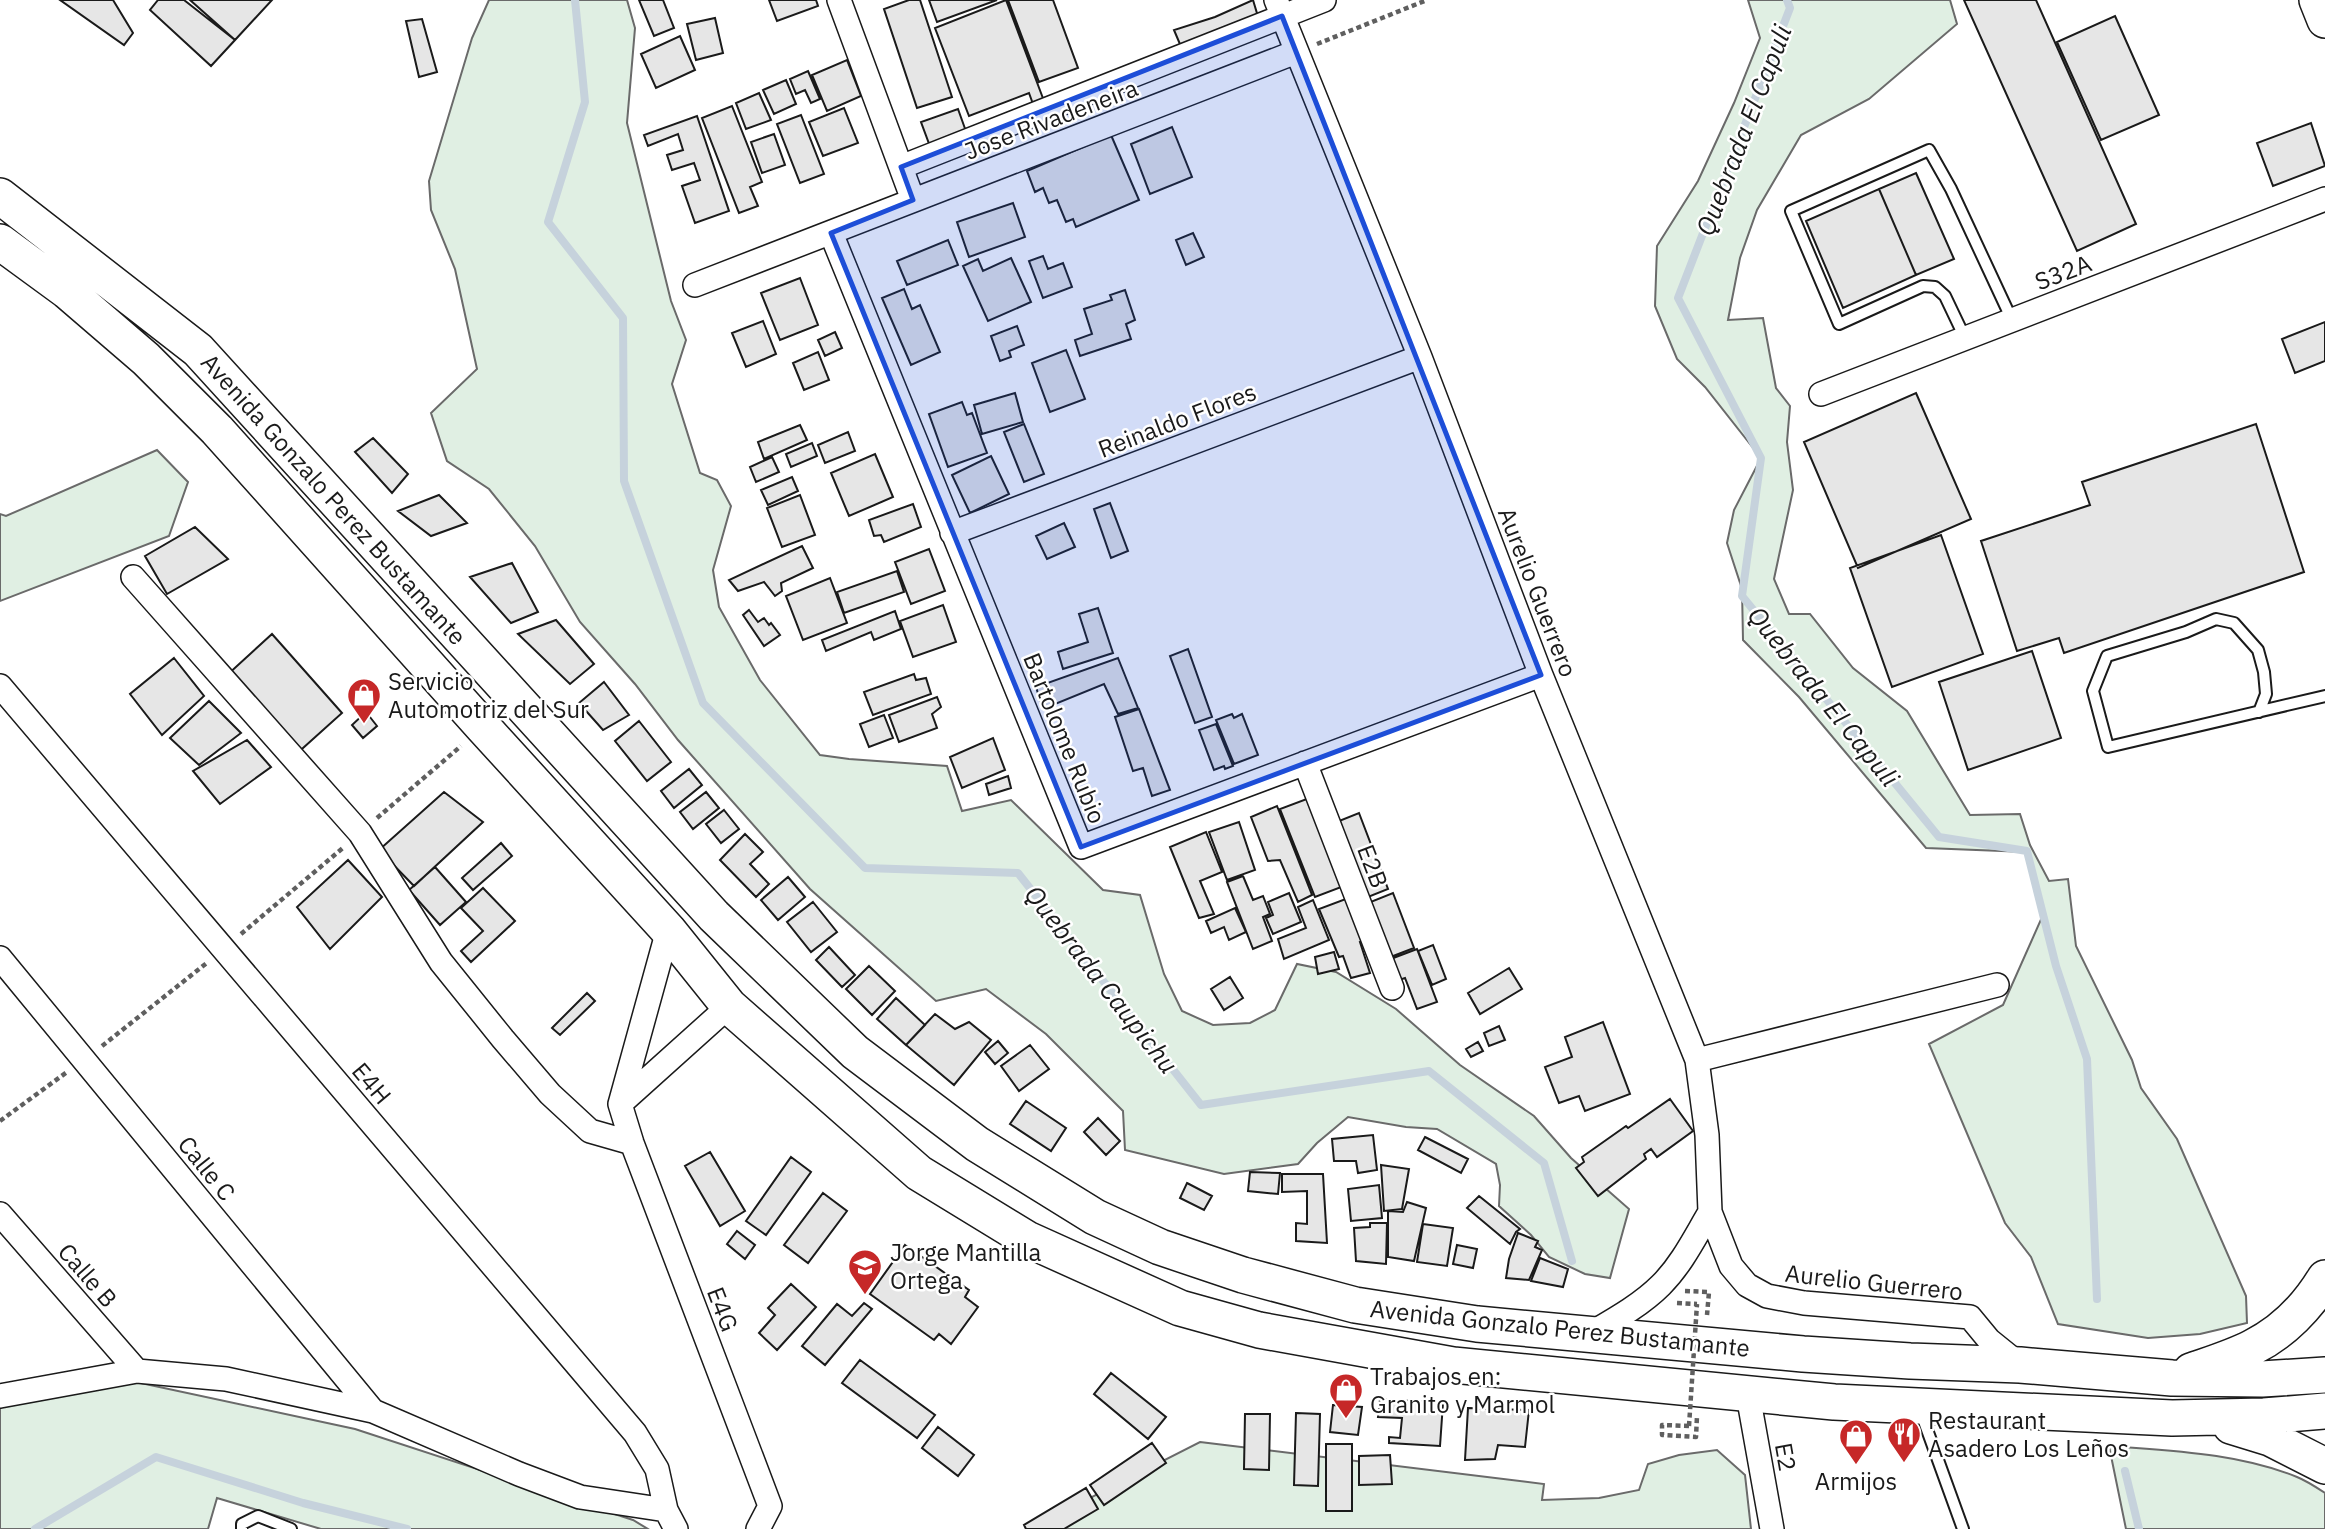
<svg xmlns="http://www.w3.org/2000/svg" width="2325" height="1529" font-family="'IBM Plex Sans',sans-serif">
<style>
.green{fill:#e0efe3;stroke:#6a6a6a;stroke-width:2}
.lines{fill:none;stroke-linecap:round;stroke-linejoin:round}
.stream{stroke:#c6d2dc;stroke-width:8}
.building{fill:#e6e6e6;stroke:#1a1a1a;stroke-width:2}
.service-casing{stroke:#1a1a1a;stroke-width:14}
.minor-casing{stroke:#1a1a1a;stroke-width:26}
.primary-casing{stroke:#1a1a1a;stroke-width:38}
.path{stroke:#5f5f5f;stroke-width:4.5;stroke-dasharray:5 3.5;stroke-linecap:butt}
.service{stroke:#fff;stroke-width:10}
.minor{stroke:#fff;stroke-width:23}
.primary{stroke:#fff;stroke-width:35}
.path-bridge{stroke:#5f5f5f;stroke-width:4.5;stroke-dasharray:5 3.5;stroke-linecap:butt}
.marked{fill:#1d4ed8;fill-opacity:0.2;stroke:#1d4ed8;stroke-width:5;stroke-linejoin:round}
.labels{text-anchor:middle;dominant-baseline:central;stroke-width:5;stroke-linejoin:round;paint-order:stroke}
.street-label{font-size:24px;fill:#1a1a1a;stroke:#fff}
.poi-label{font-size:24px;fill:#1a1a1a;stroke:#fff;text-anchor:start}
.water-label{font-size:26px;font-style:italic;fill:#1a1a1a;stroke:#fff}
</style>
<rect width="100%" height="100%" fill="#fff"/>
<path class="green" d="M489 0H627L635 28 627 123 671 301 686 340 672 384 700 473 717 480 731 506 713 570 719 607 760 680 820 755 849 759 947 766 962 811 1011 800 1103 890 1140 895 1164 974 1182 1011 1213 1025 1250 1023 1275 1010 1297 964 1336 972 1396 1009 1460 1065 1534 1116 1571 1158 1629 1209 1610 1278 1585 1274 1549 1257 1531 1235 1499 1206 1500 1185 1496 1164 1437 1129 1406 1127 1348 1117 1317 1143 1298 1164 1224 1174 1125 1150 1123 1111 1046 1034 986 989 936 1001 810 889 678 740 635 684 580 622 535 546 489 489 447 461 431 413 477 369 455 269 431 210 429 181 472 38Z
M1748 0H1950L1957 24 1869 99 1801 135 1757 210 1740 258 1728 320 1763 318 1776 388 1790 406 1787 442 1793 490 1774 579 1789 614H1810L1853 668 1907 711 1970 815 2020 814 2030 845 2049 881 2068 879 2076 946 2132 1060 2141 1088 2177 1139 2246 1296 2247 1323 2200 1334 2148 1338 2058 1324 2031 1257 2005 1223 1929 1044 2003 1005 2043 915 2027 852 1926 848 1799 697 1743 640 1742 589 1727 543 1734 510 1761 458 1705 387 1677 359 1655 306 1657 246 1698 181 1734 103 1760 38Z
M157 450 188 482 169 536 0 601V514L6 516Z
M108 1376 355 1429 633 1520 648 1529H321L217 1498 208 1529H0V1404Z
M1200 1442 1544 1484 1542 1500 1599 1498 1639 1490 1648 1464 1679 1455 1717 1450 1745 1475 1751 1529H1029Z
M2109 1446C2172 1451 2238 1453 2297 1477 2307 1481 2316 1487 2325 1493V1529H2126Z"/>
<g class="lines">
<path class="stream" d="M575 0 585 102 548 222 623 318 624 481 703 703 865 868 1018 873 1201 1105 1429 1071 1544 1163 1572 1261
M1787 0 1790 8 1678 298 1761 458 1742 596 1939 837 2027 851 2056 966 2087 1059 2097 1299
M2125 1471 2139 1529
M35 1529 156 1457 303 1503 407 1529"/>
</g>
<path class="building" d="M60 0H113L133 33 124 45Z
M158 0H184L235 40 211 66 150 10Z
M190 0H272L235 40Z
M639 0H663L674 28 654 36Z
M769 0H816L818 6 777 21Z
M909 0H920L952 97 917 108 884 9Z
M929 0H997L937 22Z
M1006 0 1044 101 1033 104 1029 93 969 116 935 28Z
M1008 0H1053L1078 68 1039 82Z
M1253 0 1259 20 1182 49 1174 30 1215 17Z
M1964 0H2036L2136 224 2077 251Z
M2115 16 2159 115 2101 140 2057 42Z
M715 18 723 53 696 60 687 24Z
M422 19 437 72 419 77 406 21Z
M680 36 695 70 656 88 641 54Z
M847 60 861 96 827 111 812 75Z
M808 71 820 99 811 103 805 90 796 94 790 79Z
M786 80 796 104 774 114 763 90Z
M759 93 771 120 746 129 736 103Z
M732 106 762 182 750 187 758 206 739 213 702 118Z
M844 108 858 143 823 156 809 122Z
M958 109 968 137 931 149 921 122Z
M801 115 824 174 800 183 777 124Z
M697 116 729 211 695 223 682 186 700 180 694 163 672 170 667 155 683 150 678 134 648 146 644 135Z
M2311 123 2325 166 2273 186 2257 143Z
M1172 127 1192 177 1150 194 1131 144Z
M774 134 785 165 762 173 751 142Z
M1111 135 1139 200 1076 227 1073 219 1066 222 1057 200 1049 203 1043 188 1035 192 1027 171Z
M1916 173 1954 259 1916 275 1879 189Z
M1879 189 1916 275 1843 308 1806 221Z
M1013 203 1025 237 969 257 957 222Z
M1193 233 1204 257 1186 265 1176 240Z
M948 240 958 265 907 285 897 261Z
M1043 256 1048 269 1063 263 1072 287 1043 298 1029 261Z
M1011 258 1031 302 988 321 963 266 978 259 983 271Z
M800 278 818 325 780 340 761 293Z
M904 289 912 309 920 305 940 352 911 365 882 298Z
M1125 290 1135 320 1126 324 1131 339 1080 356 1075 340 1092 334 1084 309 1112 300 1110 295Z
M763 321 776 354 746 367 732 333Z
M2325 322V361L2295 373 2282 339Z
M1017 326 1024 345 1009 351 1011 357 1000 361 991 336Z
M835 332 842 348 825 356 818 340Z
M1066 350 1085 399 1050 412 1032 363Z
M818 352 829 380 804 390 793 363Z
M1015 393 1023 422 982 434 974 405Z
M1916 393 1971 519 1858 568 1804 442Z
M962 402 967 415 972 413 987 453 948 467 929 414Z
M1024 424 1044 474 1024 482 1004 432Z
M2256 424 2304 572 2064 653 2059 638 2017 651 1981 541 2090 505 2082 482Z
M800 425 807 440 764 459 758 442Z
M848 432 855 451 825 463 818 445Z
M373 438 408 474 392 493 355 452Z
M812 443 817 456 791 467 786 454Z
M875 454 893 497 849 516 831 473Z
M991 456 1009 494 970 513 952 475Z
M772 457 779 472 756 482 750 467Z
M792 477 798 491 768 505 761 490Z
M439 495 467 523 431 536 398 511Z
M800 495 815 535 782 547 767 508Z
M1110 503 1128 551 1111 558 1094 509Z
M913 504 921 527 884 542 881 535 874 536 869 520Z
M1064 523 1075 547 1047 559 1036 536Z
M195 527 228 559 167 594 145 556Z
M1941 535 1983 654 1892 687 1850 568Z
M802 546 813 568 781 583 782 591 775 596 764 582 738 591 729 580Z
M929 549 945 591 911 604 895 562Z
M512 563 538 612 511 623 470 577Z
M897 571 904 592 844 613 837 592Z
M830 578 847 623 803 640 786 596Z
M943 605 956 642 913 657 900 621Z
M1098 608 1113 653 1063 669 1058 652 1088 642 1079 614Z
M749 610 758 622 764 618 769 625 771 623 780 635 764 646 743 615Z
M895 611 901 629 874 640 871 632 826 651 822 640Z
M556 620 594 664 570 684 518 634Z
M272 634 342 713 293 757 226 676Z
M1188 649 1212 717 1195 723 1170 656Z
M2032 651 2061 738 1968 770 1939 682Z
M174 658 204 696 162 735 130 694Z
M1118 658 1138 708 1118 714 1104 684 1043 709 1036 687Z
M914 674 916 680 926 678 931 694 873 715 864 692Z
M604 682 629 715 603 730 579 703Z
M937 697 941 707 932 714 937 728 899 742 889 715Z
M209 701 241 733 199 765 170 738Z
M1139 709 1170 790 1152 796 1143 768 1133 771 1115 717Z
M366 712 377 726 363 738 352 725Z
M1232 714 1234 718 1242 714 1258 755 1234 764 1216 720Z
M884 715 893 738 869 747 860 724Z
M639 721 671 762 647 781 615 741Z
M1216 724 1233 766 1225 769 1224 766 1214 770 1199 730Z
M993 738 1005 770 962 788 950 757Z
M247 740 271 767 220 804 193 771Z
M689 769 702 785 674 808 661 791Z
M1008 776 1011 788 989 795 986 784Z
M444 792 483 822 414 886 379 850Z
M706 792 719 808 693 829 680 812Z
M1312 797 1344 886 1315 897 1280 809Z
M1277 806 1312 895 1298 902 1280 860 1268 861 1251 817Z
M724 810 739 829 721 843 706 824Z
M1359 813 1388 889 1363 899 1334 823Z
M1239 822 1255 870 1227 880 1209 832Z
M1206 832 1222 872 1200 881 1214 914 1199 918 1170 847Z
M745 834 763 852 750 864 769 884 756 897 720 860Z
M501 843 512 856 473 890 462 878Z
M348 860 382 897 330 949 297 907Z
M435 867 466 902 440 925 409 890Z
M1243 876 1253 900 1263 896 1270 914 1263 917 1272 941 1253 949 1227 882Z
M788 877 805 897 778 920 761 900Z
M483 888 515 921 471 962 461 951 483 931 461 908Z
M1289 893 1301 922 1273 934 1266 918 1273 915 1268 902Z
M1393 893 1414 948 1388 958 1368 903Z
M1351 897 1366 941 1360 942 1370 973 1351 978 1343 956 1339 957 1319 909Z
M1313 900 1329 940 1284 959 1278 939 1306 928 1298 907Z
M813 902 837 932 811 952 787 922Z
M1235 908 1246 932 1229 940 1224 927 1211 933 1206 921Z
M1433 945 1446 979 1432 985 1418 951Z
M829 947 855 975 842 987 816 960Z
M1417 949 1437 1002 1417 1009 1405 978 1396 981 1388 960Z
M1334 952 1339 969 1318 974 1315 957Z
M869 966 895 991 872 1015 846 989Z
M1509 968 1522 989 1480 1014 1468 993Z
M1230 977 1243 998 1224 1010 1211 989Z
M587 993 595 1001 560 1035 552 1028Z
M896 998 925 1025 906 1045 877 1019Z
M935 1014 955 1029 969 1022 991 1040 954 1085 906 1045Z
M1603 1022 1630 1094 1585 1111 1579 1096 1559 1103 1545 1067 1572 1057 1565 1037Z
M1499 1026 1505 1040 1489 1046 1484 1033Z
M998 1041 1008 1053 995 1064 985 1052Z
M1478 1042 1483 1051 1471 1057 1466 1049Z
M1030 1045 1049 1069 1019 1091 1001 1066Z
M1670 1099 1693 1131 1657 1157 1651 1149 1644 1154 1646 1159 1598 1196 1576 1168 1584 1162 1582 1157 1626 1126 1628 1128Z
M1026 1101 1066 1128 1051 1151 1010 1124Z
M1098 1118 1120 1141 1106 1155 1084 1132Z
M1373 1135 1377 1170 1358 1173 1356 1161H1334L1332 1139Z
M1425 1137 1468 1159 1461 1173 1418 1150Z
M710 1152 745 1211 720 1226 685 1166Z
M791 1157 811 1172 766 1235 746 1221Z
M1381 1165 1409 1169 1402 1209 1384 1211Z
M1250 1172 1280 1173 1278 1194 1248 1191Z
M1282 1174H1323L1327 1243 1296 1241V1223L1307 1224V1191L1282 1192Z
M1187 1183 1212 1196 1204 1210 1180 1198Z
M1379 1185 1382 1218 1351 1221 1348 1189Z
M823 1193 847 1211 808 1263 784 1245Z
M1479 1196 1520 1229 1516 1232 1510 1244 1467 1208Z
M1407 1202 1426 1208 1414 1261 1388 1257V1211L1403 1212Z
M1370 1223H1387L1386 1264 1356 1261 1354 1228 1370 1227Z
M1423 1224 1453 1228 1447 1266 1417 1262Z
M737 1231 755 1245 745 1259 727 1244Z
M1518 1233 1538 1241 1535 1247 1542 1250 1529 1280 1506 1278 1509 1259Z
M905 1245 969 1290 965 1297 978 1307 951 1344 939 1334 934 1340 870 1294Z
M1457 1245 1477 1249 1473 1268 1453 1264Z
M1540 1258 1568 1269 1563 1287 1531 1281Z
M791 1284 816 1307 777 1350 759 1333 775 1315 768 1308Z
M864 1303 872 1309 825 1365 802 1346 837 1304 852 1316Z
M860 1360 935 1415 917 1438 842 1383Z
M1111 1373 1166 1417 1148 1439 1094 1394Z
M1380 1399 1443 1403 1440 1446 1389 1443V1437L1400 1438 1402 1418 1378 1417Z
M1333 1405 1362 1407 1358 1435 1330 1432Z
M1468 1408 1529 1410 1525 1447 1498 1445 1495 1459 1465 1460Z
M1296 1413 1320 1414 1318 1486 1294 1485Z
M1245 1414H1270L1269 1470 1244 1469Z
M938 1427 974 1455 958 1476 922 1448Z
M1152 1443 1166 1463 1104 1505 1090 1485Z
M1326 1444H1352V1511H1326Z
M1390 1455 1392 1484 1359 1485V1456Z
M1086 1488 1098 1509 1064 1529H1026L1024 1525Z"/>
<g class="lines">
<g class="service-casing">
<path id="service" d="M1965 338 1945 296 1935 287 1923 286 1839 324 1791 211 1929 150 1951 189 2012 320
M2259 712 2266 694 2264 672 2258 650 2234 623 2216 619 2186 632 2107 656 2093 691 2108 747 2325 696
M1921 1413 1963 1529
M242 1529V1524L258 1516 291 1529"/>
</g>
<g class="minor-casing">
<path id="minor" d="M839 0 913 200
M1276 0 1420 357 1541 675 1697 1060 1707 1135 1710 1212 1731 1266 1747 1285 1767 1296 1804 1303 1970 1317 1989 1340 2020 1365
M901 167 1324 0
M831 233 1081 847 1541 675
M695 285 1296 52
M1821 394 2325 199
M952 533 1420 357
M133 577 360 833 441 962 503 1039 550 1094 590 1131 632 1143
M0 686 635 1433 657 1469 666 1510 676 1529
M1305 763 1392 988
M668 930 620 1104 632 1143 770 1506 758 1529
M0 958 373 1411
M1697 1060 1997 985
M620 1104 729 1006
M0 1214 137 1371
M1590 1334C1614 1320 1641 1305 1661 1285 1682 1264 1695 1237 1710 1212
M1748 1395 1772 1529
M0 1396 137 1371 226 1379 373 1411 519 1474 580 1497 666 1510"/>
</g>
<g class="primary-casing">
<path id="primary" d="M2317 0 2325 20
M0 196 198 350 714 916 855 1052 977 1144 1095 1217 1160 1247 1243 1275 1355 1305 1477 1324 1803 1354 1910 1361 2020 1365 2172 1378 2262 1379 2325 1375
M0 242 67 291 146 359 217 430 483 727 668 930 729 1006 919 1173 1027 1239 1180 1308 1259 1330 1453 1365 1834 1402 2172 1418 2264 1416 2325 1411
M2191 1371C2211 1364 2234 1357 2253 1347 2283 1332 2308 1306 2325 1278
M2231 1426 2270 1438 2325 1466"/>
</g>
<path class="path" d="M1317 44 1427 0
M377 818 461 746
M241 934 344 847
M102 1046 208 962
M0 1121 67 1072
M1685 1291 1709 1292 1707 1315
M1677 1303 1697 1304
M1689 1426 1662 1425V1435L1696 1437 1697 1416"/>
<use href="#service" class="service"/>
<use href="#minor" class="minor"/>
<use href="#primary" class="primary"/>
<path class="path-bridge" d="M1689 1426 1697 1304"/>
</g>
<path class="marked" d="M1282 16 1541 675 1081 847 831 233 913 200 901 167Z"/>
<defs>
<g id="shop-pin" transform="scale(1.75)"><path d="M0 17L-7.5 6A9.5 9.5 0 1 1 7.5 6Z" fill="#c62828" stroke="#fff"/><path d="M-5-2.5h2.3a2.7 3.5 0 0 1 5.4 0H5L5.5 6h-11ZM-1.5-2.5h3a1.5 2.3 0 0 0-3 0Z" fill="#fff"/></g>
<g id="school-pin" transform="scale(1.75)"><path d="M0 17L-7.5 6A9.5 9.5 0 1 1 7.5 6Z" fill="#c62828" stroke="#fff"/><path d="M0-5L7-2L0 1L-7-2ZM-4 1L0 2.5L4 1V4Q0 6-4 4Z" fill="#fff"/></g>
<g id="restaurant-pin" transform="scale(1.75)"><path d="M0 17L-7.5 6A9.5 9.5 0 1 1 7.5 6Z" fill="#c62828" stroke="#fff"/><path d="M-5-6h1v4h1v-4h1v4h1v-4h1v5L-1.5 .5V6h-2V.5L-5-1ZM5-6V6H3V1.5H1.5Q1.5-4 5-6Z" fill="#fff"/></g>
</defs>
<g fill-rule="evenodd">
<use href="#shop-pin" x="364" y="695"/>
<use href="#school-pin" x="865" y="1266"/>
<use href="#shop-pin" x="1346" y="1390"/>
<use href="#restaurant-pin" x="1904" y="1434"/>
<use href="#shop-pin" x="1856" y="1436"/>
</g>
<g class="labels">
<g class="street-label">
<text transform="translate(1051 119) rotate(-21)">Jose Rivadeneira</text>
<text transform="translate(2063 272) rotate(-21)">S32A</text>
<text transform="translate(1177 420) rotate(-21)">Reinaldo Flores</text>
<text transform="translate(334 499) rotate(48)">Avenida Gonzalo Perez Bustamante</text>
<text transform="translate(1538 592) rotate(69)">Aurelio Guerrero</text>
<text transform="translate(1065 738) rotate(68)">Bartolome Rubio</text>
<text transform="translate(1373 866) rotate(69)">E2B</text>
<text transform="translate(372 1083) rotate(50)">E4H</text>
<text transform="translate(207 1168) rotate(51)">Calle C</text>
<text transform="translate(88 1275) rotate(49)">Calle B</text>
<text transform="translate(1874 1282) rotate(6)">Aurelio Guerrero</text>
<text transform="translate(723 1309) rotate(69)">E4G</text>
<text transform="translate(1560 1328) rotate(6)">Avenida Gonzalo Perez Bustamante</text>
<text transform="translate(1786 1457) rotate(80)">E2</text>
</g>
<g class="poi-label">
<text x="388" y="681">Servicio<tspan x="388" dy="28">Automotriz del Sur</tspan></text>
<text x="890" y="1252">Jorge Mantilla<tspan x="890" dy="28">Ortega</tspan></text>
<text x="1370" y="1376">Trabajos en:<tspan x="1370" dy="28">Granito y Marmol</tspan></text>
<text x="1928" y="1420">Restaurant<tspan x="1928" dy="28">Asadero Los Leños</tspan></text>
<text x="1856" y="1481" text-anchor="middle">Armijos</text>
</g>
<g class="water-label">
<text transform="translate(1743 130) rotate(-69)">Quebrada El Capuli</text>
<text transform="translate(1824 696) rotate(51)">Quebrada El Capuli</text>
<text transform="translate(1102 979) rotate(52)">Quebrada Caupichu</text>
</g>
</g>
</svg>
